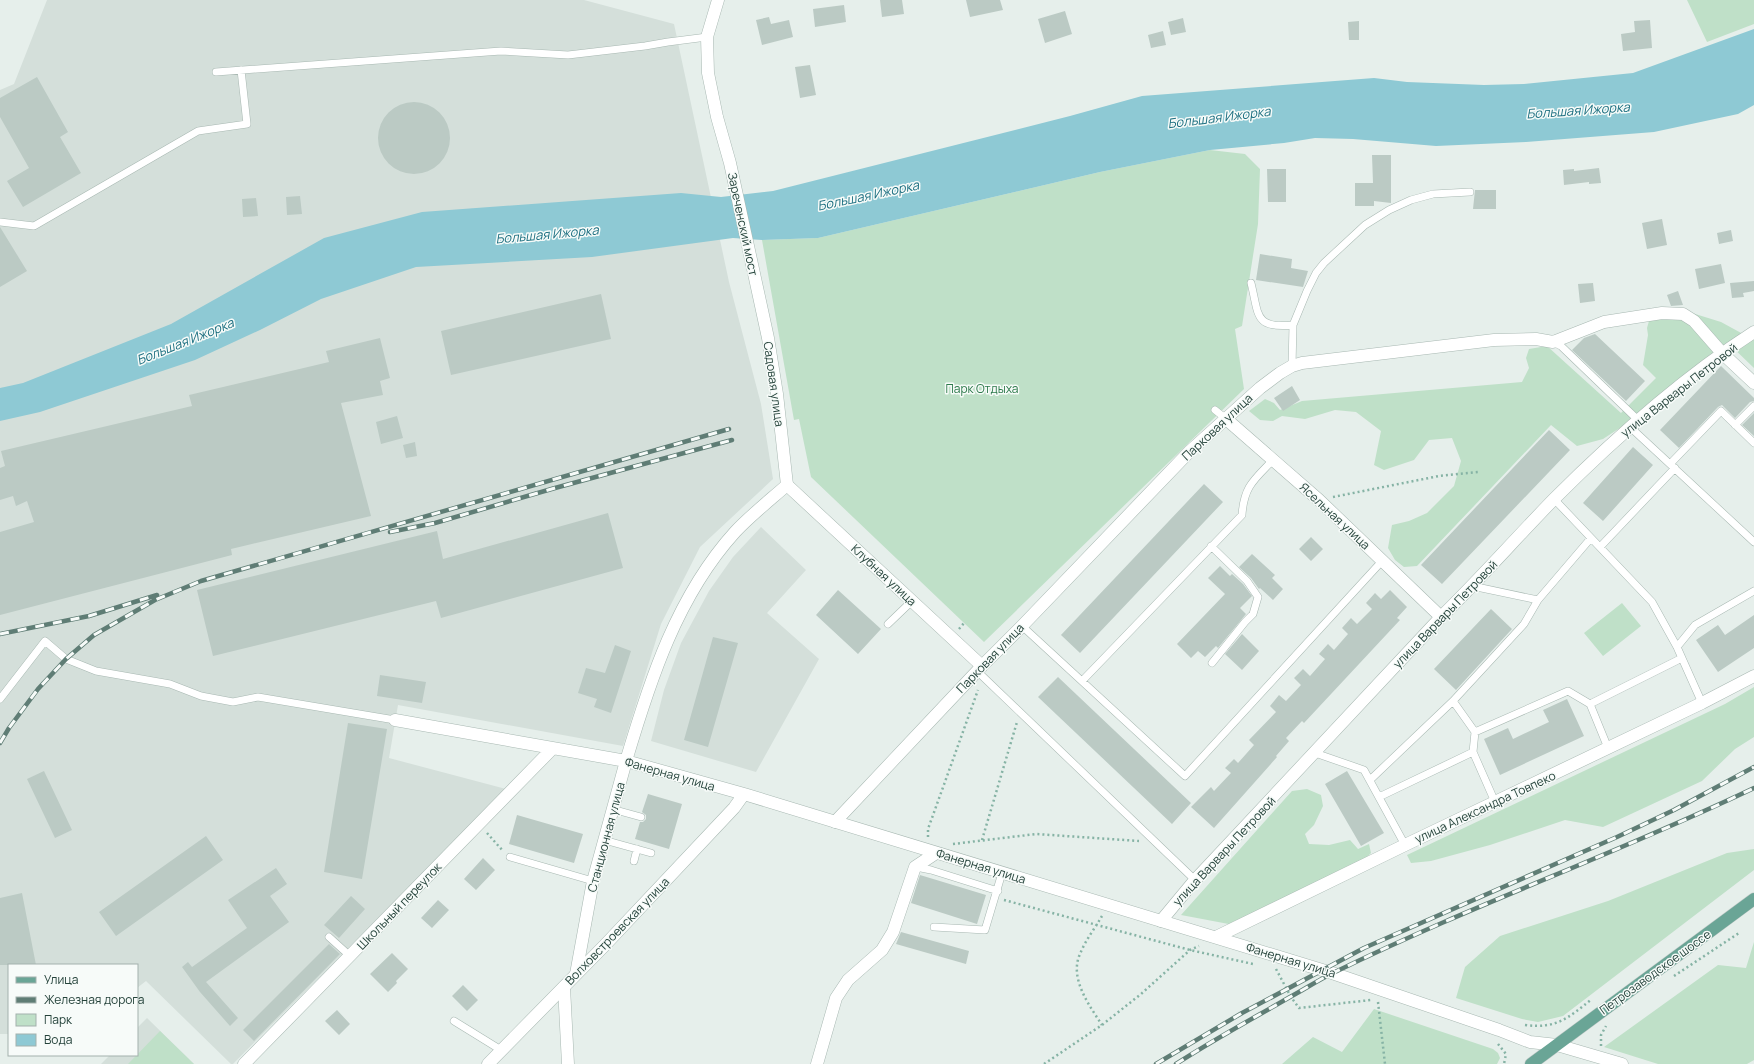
<svg xmlns="http://www.w3.org/2000/svg" width="1754" height="1064" font-family="Manrope,sans-serif">
<style>
.built{fill:#d4dfda}
.green{fill:#bfe0c8}
.water{fill:#8ec9d4}
.building{fill:#bbcac4}
.lines{fill:none;stroke-linecap:round;stroke-linejoin:round}
.service-casing{stroke:#a8b8b2;stroke-width:8}
.minor-casing{stroke:#a8b8b2;stroke-width:13}
.tertiary-casing{stroke:#a8b8b2;stroke-width:13}
.primary-casing{stroke:#c2cac8;stroke-width:13}
.path{stroke:#86b3a5;stroke-width:2.5;stroke-dasharray:2 3;stroke-linecap:butt}
.service{stroke:#fff;stroke-width:7}
.minor{stroke:#fff;stroke-width:12}
.tertiary{stroke:#fff;stroke-width:12}
.primary{stroke:#6aa596;stroke-width:12}
.rail-casing{stroke:#5f7d75;stroke-width:4.5}
.rail{stroke:#f7fbf9;stroke-width:3;stroke-dasharray:9;stroke-linecap:butt}
.labels{text-anchor:middle;dominant-baseline:central;stroke-width:3;stroke-linejoin:round;paint-order:stroke}
.street-label{font-size:12px;fill:#24423a;stroke:#f7fbf9}
.park-label{font-size:12px;fill:#2d7a4b;stroke:#f7fbf9}
.water-label{font-size:13px;font-style:italic;fill:#1c6f80;stroke:#f7fbf9}
</style>
<rect width="100%" height="100%" fill="#e6efeb"/>
<path class="built" d="M47 0H584L674 24 729 282 761 404 773 479 700 547 661 624 623 746 398 705 389 758 506 789 233 1064H231L146 981 137 988V965H9V1034H0V90L14 84Z
M761 527 806 570 767 613 819 659 756 772 651 741 664 690 681 643 709 591 733 557Z
M147 1018 194 1064H101L110 1055H137V1028Z"/>
<path class="green" d="M1687 0H1754V24L1707 42Z
M1210 150 1245 154 1260 169 1258 224 1242 326 1235 329 1244 389 984 642 811 477 799 419 794 420 762 240 818 238 1100 172Z
M1692 313 1721 322 1754 340V368L1729 344 1632 420 1603 439 1577 446 1551 425 1417 566 1404 567 1395 560 1388 548 1392 525 1409 521 1427 513 1454 486 1461 461 1452 438 1429 440 1414 460 1384 470 1374 465 1381 431 1356 412 1335 410 1305 419 1282 416 1273 421 1260 420 1249 411 1265 399 1274 403 1280 410 1302 401 1522 382 1529 368 1526 358 1529 349 1547 346 1621 413 1656 378 1643 365 1648 335 1647 328 1649 321Z
M1622 603 1641 626 1603 656 1584 633Z
M1754 687V737L1735 749 1702 781 1603 827 1565 820 1490 845 1431 861 1411 863 1407 855 1725 704Z
M1307 789 1321 795 1323 806 1314 825 1305 834 1309 844 1329 845 1350 840 1358 849 1369 844 1371 853 1365 859 1234 925 1181 915 1292 791Z
M1754 849V870L1563 1016 1538 1022 1522 1019 1456 998 1465 967 1500 936 1608 901 1727 853Z
M1754 942V1060L1747 1064H1658L1604 1047 1718 965 1746 968Z
M1374 1009 1493 1049 1498 1053 1500 1058 1497 1064H1282L1313 1037 1342 1052Z
M160 1031 194 1064H128Z"/>
<path class="water" d="M1754 29V105L1738 114 1654 132 1526 142 1436 146 1353 139 1315 138 1284 143 1210 150 1100 172 818 238 762 240 733 238 592 257 416 267 321 299 260 330 195 360 40 412 0 421V388L23 383 171 324 324 238 422 212 681 193 721 197 773 191 1070 116 1142 96 1374 78 1407 82 1484 85 1524 84 1633 73Z"/>
<path class="building" d="M880 0H902L904 14 882 17Z
M966 0H1000L1003 10 970 17Z
M844 5 846 22 815 27 813 9Z
M1065 11 1072 34 1045 43 1038 19Z
M769 17 771 24 789 20 793 37 762 45 756 20Z
M1183 18 1186 32 1171 35 1168 22Z
M1650 20 1652 48 1623 51 1621 34 1635 32 1634 21Z
M1359 21V40H1349L1348 22Z
M1163 31 1166 45 1151 48 1148 35Z
M810 65 816 95 800 98 795 67Z
M37 77 68 132 60 137 81 173 23 207 7 181 29 168 0 117V98Z
M378 138a36 36 0 1 1 72 0a36 36 0 1 1-72 0Z
M1372 155H1391V203L1374 201V206H1355V183H1373Z
M1599 168 1601 183 1589 184V182L1564 185 1563 170 1574 169V171Z
M1267 169H1286V202H1268Z
M1475 190H1496V209H1473Z
M300 196 302 214 287 215 286 197Z
M256 198 258 216 243 217 242 199Z
M1662 219 1667 245 1647 249 1642 223Z
M0 227 27 271 0 287Z
M1731 230 1733 241 1719 244 1717 233Z
M1260 254 1292 259 1291 268 1308 271 1303 287 1256 280Z
M1721 264 1725 283 1699 289 1695 269Z
M1754 281V291L1743 293 1744 297 1732 298 1730 283Z
M1593 283 1595 301 1580 303 1578 284Z
M1678 291 1683 305 1671 306 1667 295Z
M601 294 611 339 451 375 441 331Z
M1595 334 1645 381 1626 401 1572 350 1584 338Z
M380 338 390 378 380 381 383 395 341 403 371 516 231 549 232 555 0 615V532L34 522 27 501 16 506 13 496 0 500V468L5 466 1 451 192 406 189 395 329 362 326 351Z
M1721 366 1754 398V401L1750 402 1735 418 1722 405 1718 407 1679 448 1660 430Z
M1292 386 1300 400 1283 411 1274 398Z
M1754 413V436L1742 425Z
M397 416 403 438 381 444 376 422Z
M1549 430 1570 450 1442 584 1421 565Z
M415 442 417 456 406 458 403 445Z
M1633 447 1653 465 1603 521 1583 503Z
M1204 484 1223 502 1080 653 1061 635Z
M608 513 623 568 441 618 436 601 213 656 197 590 437 531 443 559Z
M1311 537 1323 549 1311 561 1299 549Z
M1252 554 1275 575 1272 578 1283 589 1273 600 1260 588 1259 589 1251 578 1239 567Z
M1220 566 1230 576 1232 574 1243 584 1252 596 1240 608 1246 614 1218 648 1216 646 1205 657 1198 651 1191 658 1177 644 1225 594 1208 578Z
M838 590 881 629 858 654 816 615Z
M1390 590 1407 607 1397 618 1400 620 1304 723 1302 721 1286 738 1289 741 1276 756 1277 757 1214 828 1191 807 1211 787 1214 791 1231 773 1225 768 1234 759 1238 763 1254 745 1249 740 1276 712 1270 706 1279 695 1286 701 1301 685 1294 678 1303 669 1310 676 1325 659 1319 654 1328 644 1334 650 1348 634 1342 628 1351 618 1357 624 1372 609 1366 603 1375 593 1381 599Z
M1491 609 1512 629 1456 690 1434 669Z
M1754 615V648L1718 672 1696 640 1718 625 1725 635Z
M1242 634 1259 651 1242 670 1225 654Z
M713 637 738 643 708 747 684 740Z
M615 645 631 651 611 713 594 707 597 699 578 693 586 668 605 673Z
M380 675 426 682 422 703 377 696Z
M1058 677 1191 803 1172 824 1038 697Z
M1567 699 1584 736 1500 775 1484 739 1508 728 1513 739 1549 722 1543 710Z
M348 723 387 729 362 879 324 872Z
M44 771 72 830 55 838 27 779Z
M1347 771 1384 833 1361 846 1325 784Z
M648 794 682 804 669 849 635 839 640 822H643L646 819V815L642 812Z
M517 815 583 834 574 863 509 844Z
M206 836 223 860 116 936 99 912Z
M483 858 495 870 476 890 464 879Z
M276 868 287 884 270 896 289 922 206 982 238 1018 230 1026 200 992 182 967 188 962 192 967 247 928 228 900Z
M920 875 986 895 977 924 911 903Z
M22 893 36 965H0V898Z
M351 896 365 909 339 938 324 925Z
M438 900 449 910 432 928 421 918Z
M901 932 969 951 966 964 896 944Z
M329 944 340 954 254 1041 243 1030Z
M392 953 408 969 396 981 397 983 388 992 370 974Z
M463 985 478 1000 467 1011 452 996Z
M337 1010 350 1024 339 1035 325 1021Z"/>
<g class="lines">
<g class="service-casing">
<path id="service" d="M216 72 501 51 568 55 645 46 668 42 707 37
M0 222 34 226 198 131 247 124 241 70
M1251 283C1259 315 1254 329 1293 325
M1553 342 1561 346 1638 420
M1292 366 1293 325 1307 291 1316 273 1324 263 1365 225 1389 210 1411 200 1433 194 1470 192
M1215 410 1225 418
M1735 425 1754 406
M1630 427 1754 542
M1670 464 1721 411 1754 443
M1554 499 1652 602 1677 647 1702 703
M1211 546 1247 581 1258 597 1253 614 1245 622 1212 663
M1600 547 1675 468
M1472 586 1538 600 1591 538
M888 624 912 601
M1022 626 1185 776 1383 560
M1677 647 1695 625 1754 591
M977 671 1195 880
M1082 681 1242 515C1244 486 1254 480 1273 460
M0 699 45 641 66 659 96 671 170 684 201 696 233 702 258 697 395 720
M1453 701 1475 732 1473 752 1495 802
M1590 704 1682 658
M1475 732 1568 691 1590 704 1608 748
M1315 753 1364 770 1405 845
M1370 780 1453 701 1524 624 1538 600
M1379 797 1473 752
M612 809 641 817
M604 840 651 853
M510 857 593 881
M634 861 637 849
M916 867 931 870 998 891
M934 927 985 930 1002 873
M329 937 350 956
M454 1021 501 1050"/>
</g>
<g class="minor-casing">
<path id="minor" d="M1225 418 1319 500 1441 617
M787 485 982 666
M395 720 626 761 593 881 576 974
M835 822 982 666 1022 626 1190 451 1260 388 1280 373 1292 366 1302 363 1494 340 1536 339 1553 342 1604 322 1662 313 1683 314 1694 321 1722 353 1754 383
M1161 921 1195 880 1441 617C1480 579 1516 538 1554 499 1615 438 1681 379 1754 332
M1216 937 1405 845 1702 703 1754 676
M564 987 568 1064
M1557 1045 1622 1064
M244 1064 553 748
M817 1064 836 998 848 980 882 950 893 932 915 867 936 853"/>
</g>
<g class="tertiary-casing">
<path id="tertiary" d="M718 0 707 37 708 73 717 117 730 163 768 338 777 394 787 485C770 500 751 515 735 532 677 596 650 680 626 761L744 794 1332 973 1499 1030 1530 1042 1557 1045
M488 1064 605 945 734 808 744 794"/>
</g>
<g class="primary-casing">
<path id="primary" d="M1531 1064 1754 899"/>
</g>
<path class="path" d="M1333 497 1439 476 1478 472
M959 629 964 623
M487 833 503 851
M928 837V829L978 690
M982 840 1017 722
M953 844 1036 834 1139 841
M1004 900 1190 950 1253 964
M1102 916C1095 928 1085 941 1080 954 1069 978 1089 1005 1102 1025
M1276 969 1291 997 1299 1008 1371 1000
M1674 976 1739 933
M1378 1002 1385 1064
M1525 1025C1557 1029 1568 1018 1592 999
M1498 1044 1506 1054 1504 1064
M1601 1046V1035L1606 1026
M1044 1064 1102 1025 1141 994 1190 950 1199 946"/>
<use href="#service" class="service"/>
<use href="#minor" class="minor"/>
<use href="#tertiary" class="tertiary"/>
<use href="#primary" class="primary"/>
<g class="rail-casing">
<path id="rail" d="M390 532 435 523 555 488 732 440
M0 634 89 616 157 595
M0 743 9 728 38 689 66 659 94 635 155 600 201 581 729 429
M1156 1064 1242 1013 1364 948 1617 837 1674 810 1754 767
M1176 1064C1213 1040 1252 1019 1290 997 1305 989 1320 979 1335 972 1472 905 1616 854 1754 788"/>
</g>
<use href="#rail" class="rail"/>
</g>
<g class="labels">
<g class="street-label">
<text transform="translate(743 224) rotate(78)">Зареченский мост</text>
<text transform="translate(774 384) rotate(82)">Садовая улица</text>
<text transform="translate(1679 390) rotate(-38)">улица Варвары Петровой</text>
<text transform="translate(1217 427) rotate(-43)">Парковая улица</text>
<text transform="translate(1335 516) rotate(43)">Ясельная улица</text>
<text transform="translate(884 575) rotate(43)">Клубная улица</text>
<text transform="translate(1445 614) rotate(-46)">улица Варвары Петровой</text>
<text transform="translate(990 658) rotate(-46)">Парковая улица</text>
<text transform="translate(670 774) rotate(16)">Фанерная улица</text>
<text transform="translate(1485 807) rotate(-25)">улица Александра Товпеко</text>
<text transform="translate(606 837) rotate(-75)">Станционная улица</text>
<text transform="translate(1224 851) rotate(-47)">улица Варвары Петровой</text>
<text transform="translate(981 866) rotate(17)">Фанерная улица</text>
<text transform="translate(399 906) rotate(-46)">Школьный переулок</text>
<text transform="translate(617 931) rotate(-46)">Волховстроевская улица</text>
<text transform="translate(1291 960) rotate(17)">Фанерная улица</text>
<text transform="translate(1655 972) rotate(-36)">Петрозаводское шоссе</text>
</g>
<g class="park-label">
<text x="982" y="388">Парк Отдыха</text>
</g>
<g class="water-label">
<text transform="translate(1578 110) rotate(-4)">Большая Ижорка</text>
<text transform="translate(1219 117) rotate(-7)">Большая Ижорка</text>
<text transform="translate(868 195) rotate(-12)">Большая Ижорка</text>
<text transform="translate(547 234) rotate(-5)">Большая Ижорка</text>
<text transform="translate(185 341) rotate(-22)">Большая Ижорка</text>
</g>
</g>
<rect x="8" y="964" width="130" height="92" fill="#f7fbf9" stroke="#a3b1ad"/>
<rect x="16" y="977" width="20" height="6" fill="#6aa596" stroke="#a3b1ad"/>
<text x="44" y="984" font-size="12" fill="#24423a">Улица</text>
<rect x="16" y="997" width="20" height="6" fill="#5f7d75" stroke="#a3b1ad"/>
<text x="44" y="1004" font-size="12" fill="#24423a">Железная дорога</text>
<rect x="16" y="1014" width="20" height="12" fill="#bfe0c8" stroke="#a3b1ad"/>
<text x="44" y="1024" font-size="12" fill="#24423a">Парк</text>
<rect x="16" y="1034" width="20" height="12" fill="#8ec9d4" stroke="#a3b1ad"/>
<text x="44" y="1044" font-size="12" fill="#24423a">Вода</text>
</svg>
